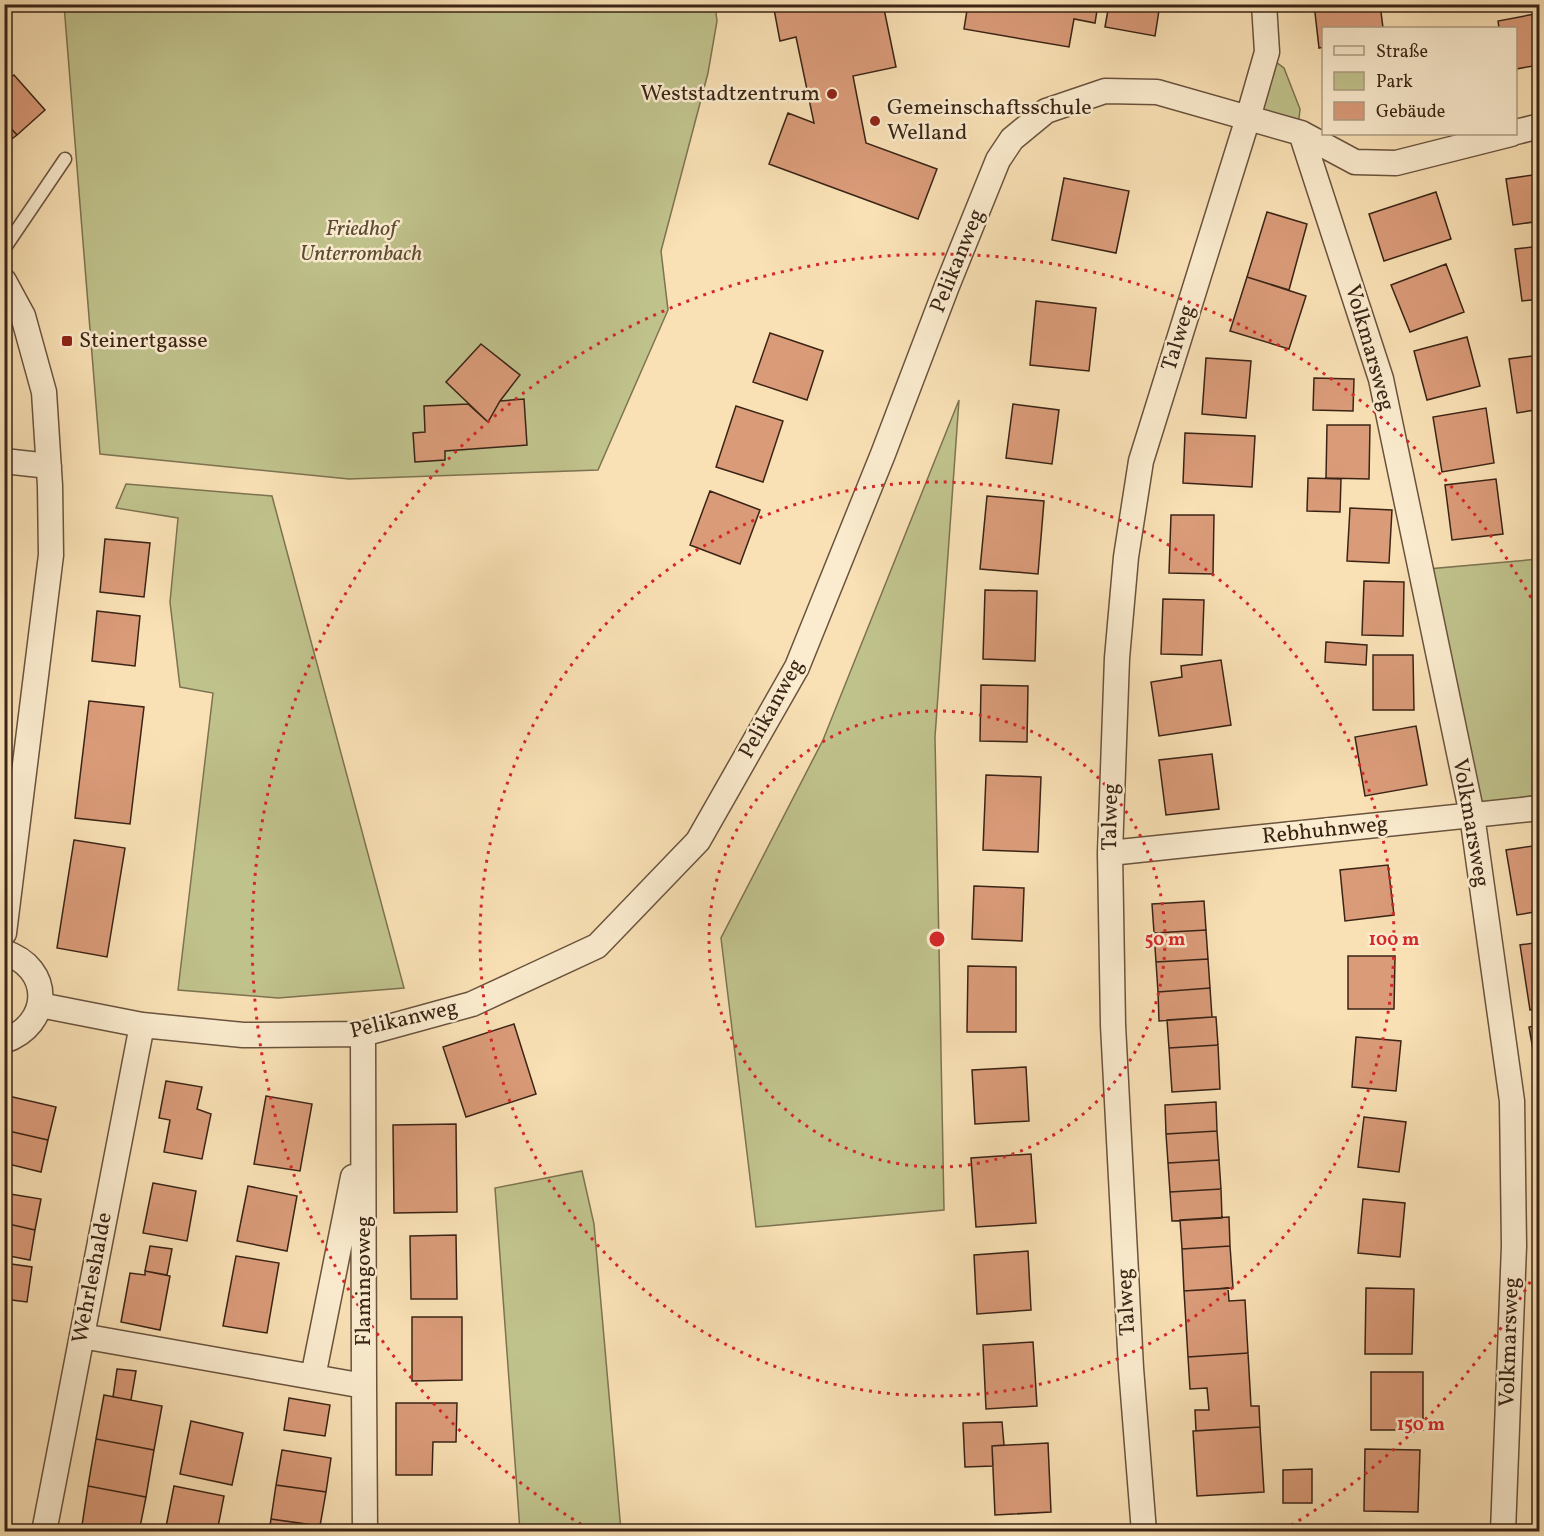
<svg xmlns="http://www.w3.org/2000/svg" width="1544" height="1536" font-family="Vollkorn,serif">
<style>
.green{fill:#c0c28c;stroke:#7d7351;stroke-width:1.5}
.building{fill:#da9b79;stroke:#3a2416;stroke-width:1.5}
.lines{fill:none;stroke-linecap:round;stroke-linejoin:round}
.service-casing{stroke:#6a533e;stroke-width:15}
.minor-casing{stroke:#6a533e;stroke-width:27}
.service{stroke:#fbeccf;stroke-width:12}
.minor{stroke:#fbeccf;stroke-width:24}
.ring{fill:none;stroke:#d62828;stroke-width:3;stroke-dasharray:3 6}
.poi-dot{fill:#8f2418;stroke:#fbeccf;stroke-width:2}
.labels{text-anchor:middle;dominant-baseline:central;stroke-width:5;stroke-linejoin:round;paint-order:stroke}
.poi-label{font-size:22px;fill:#3a2416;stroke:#fbeccf;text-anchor:start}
.park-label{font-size:22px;font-style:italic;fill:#5c4c34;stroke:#fbeccf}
.street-label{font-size:22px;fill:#3a2416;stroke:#fbeccf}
.centre{fill:#d62828;stroke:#fbeccf;stroke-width:3}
.ring-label{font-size:18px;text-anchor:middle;font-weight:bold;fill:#d62828;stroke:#fbeccf;stroke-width:5;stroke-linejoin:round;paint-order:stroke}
</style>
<rect width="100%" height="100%" fill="#f9e1b5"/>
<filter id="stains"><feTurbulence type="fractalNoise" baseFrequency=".00333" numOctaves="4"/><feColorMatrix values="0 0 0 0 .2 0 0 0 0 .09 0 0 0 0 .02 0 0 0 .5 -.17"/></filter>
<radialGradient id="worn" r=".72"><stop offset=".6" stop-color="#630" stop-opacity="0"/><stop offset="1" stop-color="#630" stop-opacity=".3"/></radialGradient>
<path class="green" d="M64 5H715L717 21 708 73 661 251 668 310 598 470 349 479 100 454Z
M1269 57 1284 68 1300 109 1298 127 1253 117Z
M959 400 935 737 944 1210 756 1227 721 938 823 740Z
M126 484 272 496 404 988 278 998 178 990 213 693 180 687 170 602 178 518 116 508Z
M1539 559V795L1479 803 1428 569Z
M582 1171 594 1224 621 1531H520L495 1188Z"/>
<path class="building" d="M773 4H883L896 67 853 76 866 143 937 169 918 219 769 164 788 113 814 123 796 37 780 41Z
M968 4H1098L1095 23 1074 19 1069 47 964 29Z
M1109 4H1160L1155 36 1105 27Z
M1314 4H1380L1383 28H1324V47L1319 48Z
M1540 13V84L1536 85 1533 66 1516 69V28H1499L1498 21Z
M14 75 45 110 17 135 4 121V83Z
M4 121 17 135 4 145Z
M1540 174V221L1513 225 1506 179Z
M1064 178 1129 191 1116 253 1052 240Z
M1436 192 1451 239 1384 261 1369 214Z
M1267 212 1307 224 1289 290 1247 277Z
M1540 246V299L1522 301 1515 249Z
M1446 264 1464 312 1410 332 1391 285Z
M1247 277 1306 296 1289 349 1230 331Z
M1036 301 1096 308 1089 371 1030 365Z
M770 333 823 351 807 400 753 382Z
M1467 337 1480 386 1427 400 1414 351Z
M481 344 520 375 500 401 488 422 446 382Z
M1540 355V409L1517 413 1509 359Z
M1206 358 1251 361 1246 418 1202 414Z
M1314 378 1354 379 1353 411 1313 410Z
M524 399 527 445 445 451V460L415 462 413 433 425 432 424 406 468 404 488 422 500 401Z
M1013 404 1059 410 1052 464 1006 458Z
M736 406 783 421 763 482 716 467Z
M1486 408 1494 463 1442 472 1433 417Z
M1327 425H1370L1369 479 1326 478Z
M1185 433 1255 436 1252 487 1183 483Z
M1308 478 1341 479 1340 512 1307 511Z
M1496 479 1503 534 1452 540 1445 485Z
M710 491 760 510 740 564 690 545Z
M987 496 1044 501 1038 574 980 569Z
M1350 508 1392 510 1389 563 1347 561Z
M1171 515H1214L1213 574 1169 573Z
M105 539 150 543 144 597 100 592Z
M1364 581 1404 582 1403 636 1362 635Z
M985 590 1037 591 1035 661 983 659Z
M1163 599 1204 600 1202 655 1161 654Z
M97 611 140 616 135 666 92 661Z
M1326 642 1367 645 1366 665 1325 662Z
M1373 655H1413L1414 710H1373Z
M1221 660 1231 725 1159 736 1151 682 1182 677 1181 666Z
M981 685 1028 686 1027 742 980 741Z
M89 701 144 707 130 824 75 818Z
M1416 726 1427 785 1365 796 1355 737Z
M1212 754 1219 809 1166 815 1159 760Z
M986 775 1041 777 1038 852 983 850Z
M74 840 125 848 107 957 57 948Z
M1540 845V911L1517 915 1506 850Z
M1388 865 1394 915 1345 921 1340 870Z
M974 886 1024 888 1022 941 972 939Z
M1204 901 1206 930 1154 933 1152 904Z
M1206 930 1208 959 1156 962 1154 933Z
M1540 942V1009L1530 1010 1520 945Z
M1348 956H1395L1394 1009H1348Z
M1208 959 1210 988 1158 992 1156 962Z
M968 966 1016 967V1032H967Z
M1210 988 1212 1017 1159 1021 1158 992Z
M1212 1017H1216L1218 1045 1169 1048 1167 1020Z
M514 1024 536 1094 466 1117 443 1047Z
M1540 1025V1084H1539L1529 1027Z
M1356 1037 1401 1041 1396 1091 1352 1087Z
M1218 1045 1220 1089 1172 1092 1169 1048Z
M1026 1067 1029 1121 975 1124 972 1070Z
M166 1081 202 1087 197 1109 211 1114 202 1159 164 1152 170 1120 159 1118Z
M4 1095 56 1107 48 1140 4 1130Z
M266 1096 312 1104 300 1171 254 1164Z
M1216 1102 1217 1131 1166 1134 1165 1105Z
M1364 1117 1406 1122 1399 1172 1358 1167Z
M456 1124 457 1212 394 1213 393 1125Z
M4 1130 48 1140 41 1172 4 1163Z
M1217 1131 1219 1160 1168 1163 1166 1134Z
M1031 1154 1036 1223 976 1227 971 1158Z
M1219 1160 1221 1189 1170 1192 1168 1163Z
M153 1183 196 1191 187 1241 143 1233Z
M248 1186 297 1196 287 1251 237 1241Z
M1221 1189 1222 1218 1172 1221 1170 1192Z
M4 1193 41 1199 35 1230 4 1223Z
M1363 1199 1405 1203 1400 1257 1358 1253Z
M1229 1217 1230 1246 1182 1249 1180 1220Z
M4 1223 35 1230 30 1260 4 1255Z
M456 1235 457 1299H411L410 1236Z
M150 1246 172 1249 167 1275 145 1271Z
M1230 1246 1233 1288 1184 1291 1182 1249Z
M1028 1251 1031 1310 977 1314 974 1255Z
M236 1256 279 1263 267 1333 223 1326Z
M4 1263 32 1267 27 1302 4 1299Z
M145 1271 170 1276 160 1330 121 1322 130 1273 145 1275Z
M1228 1288 1229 1301 1245 1300 1248 1353 1188 1357 1184 1291Z
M1366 1288 1414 1289 1412 1354H1365Z
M412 1317H462V1380L412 1381Z
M1033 1342 1037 1406 986 1409 983 1345Z
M1248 1353 1251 1406H1259L1260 1427 1196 1431 1195 1410H1209L1207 1388 1190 1389 1188 1357Z
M117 1369 136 1371 131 1400 113 1397Z
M1371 1372H1423V1430H1371Z
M4 1380 11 1381 5 1407H4Z
M104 1395 162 1406 154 1450 96 1439Z
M289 1398 330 1405 325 1436 284 1430Z
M396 1403H457L456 1442H433L432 1475H396Z
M191 1421 243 1433 232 1485 180 1474Z
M1002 1422 1004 1445 992 1446 993 1466 965 1467 963 1423Z
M1260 1427 1264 1492 1197 1496 1193 1431Z
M96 1439 154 1450 146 1497 88 1486Z
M1048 1443 1051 1512 995 1515 992 1446Z
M1365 1449 1420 1450 1418 1512 1364 1511Z
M282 1450 331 1458 326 1492 276 1485Z
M1312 1469V1503H1283V1470Z
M276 1485 326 1492 320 1526 271 1519Z
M88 1486 146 1497 139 1532H81Z
M174 1486 224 1496 217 1532H165Z
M271 1519 320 1526 319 1532H269Z"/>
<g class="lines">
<g class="service-casing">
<path id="service" d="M4 249 65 159"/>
</g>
<g class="minor-casing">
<path id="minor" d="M1516 132 1540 126
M1301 133 1381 379 1472 815 1512 1101 1514 1246 1503 1532
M4 281 23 316 44 392 50 486 51 555 4 933
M4 461 49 466
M1110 853 1540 808
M4 952C53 968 52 1024 4 1041
M40 1005 142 1025 243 1035 363 1034 472 1004 597 946 698 841 797 667 883 454 947 286 998 160 1012 139 1046 111 1105 91 1157 92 1301 133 1355 162 1396 163 1511 134
M82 1336 364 1386 363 1034
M313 1377 353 1177
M364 1386 365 1532
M44 1532 142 1025
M1144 1532 1131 1368 1113 1025 1110 853 1117 658 1126 557 1141 461 1248 118 1267 52 1264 4"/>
</g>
<use href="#service" class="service"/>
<use href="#minor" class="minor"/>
</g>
<g class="ring">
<circle cx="937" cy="939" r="228"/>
<circle cx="937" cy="939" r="457"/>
<path d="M1539 1266A685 685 0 0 1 1285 1529M589 1529A685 685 0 1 1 1539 612"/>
</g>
<g class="poi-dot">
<circle cx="832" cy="94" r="6"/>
<circle cx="875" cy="121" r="6"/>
<rect x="61" y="335" width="12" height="12" rx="3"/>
</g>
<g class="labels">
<g class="poi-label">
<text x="820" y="94" text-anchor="end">Weststadtzentrum</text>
<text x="887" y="108">Gemeinschaftsschule<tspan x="887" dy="25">Welland</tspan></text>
<text x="79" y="341">Steinertgasse</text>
</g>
<g class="park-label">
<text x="361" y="229">Friedhof<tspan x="361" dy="25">Unterrombach</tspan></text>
</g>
<g class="street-label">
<text transform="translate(958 261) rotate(-68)">Pelikanweg</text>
<text transform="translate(1179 338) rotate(-73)">Talweg</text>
<text transform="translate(1369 348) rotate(74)">Volkmarsweg</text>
<text transform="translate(772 709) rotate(-61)">Pelikanweg</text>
<text transform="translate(1111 817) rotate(-89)">Talweg</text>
<text transform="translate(1470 823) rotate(80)">Volkmarsweg</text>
<text transform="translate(1325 831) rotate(-6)">Rebhuhnweg</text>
<text transform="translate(404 1020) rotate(-13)">Pelikanweg</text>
<text transform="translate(93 1278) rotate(-79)">Wehrleshalde</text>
<text transform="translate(364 1281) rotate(-90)">Flamingoweg</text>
<text transform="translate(1127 1302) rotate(-93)">Talweg</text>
<text transform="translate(1510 1342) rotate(-88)">Volkmarsweg</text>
</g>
</g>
<circle cx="937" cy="939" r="9" class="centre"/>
<g class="ring-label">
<text x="1165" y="945">50 m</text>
<text x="1394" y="945">100 m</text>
<text x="1421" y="1430">150 m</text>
</g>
<rect width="1544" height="1536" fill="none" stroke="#f9e1b5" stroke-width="24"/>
<rect x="6" y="6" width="1532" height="1524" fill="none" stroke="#3a2416" stroke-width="3"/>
<rect x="12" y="12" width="1520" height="1512" fill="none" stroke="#3a2416" stroke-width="1.5"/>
<rect x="1322" y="27" width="195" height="108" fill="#fbeccf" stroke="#ae9c85" stroke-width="1.5"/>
<rect x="1334" y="46" width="30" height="9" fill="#fbeccf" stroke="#ae9c85" stroke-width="1.5"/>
<text x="1376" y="57" font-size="18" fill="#3a2416">Straße</text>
<rect x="1334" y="72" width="30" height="18" fill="#c0c28c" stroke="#ae9c85" stroke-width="1.5"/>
<text x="1376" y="87" font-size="18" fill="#3a2416">Park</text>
<rect x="1334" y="102" width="30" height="18" fill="#da9b79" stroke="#ae9c85" stroke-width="1.5"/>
<text x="1376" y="117" font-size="18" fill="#3a2416">Gebäude</text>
<rect width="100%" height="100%" filter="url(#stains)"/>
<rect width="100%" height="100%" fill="url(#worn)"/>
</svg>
